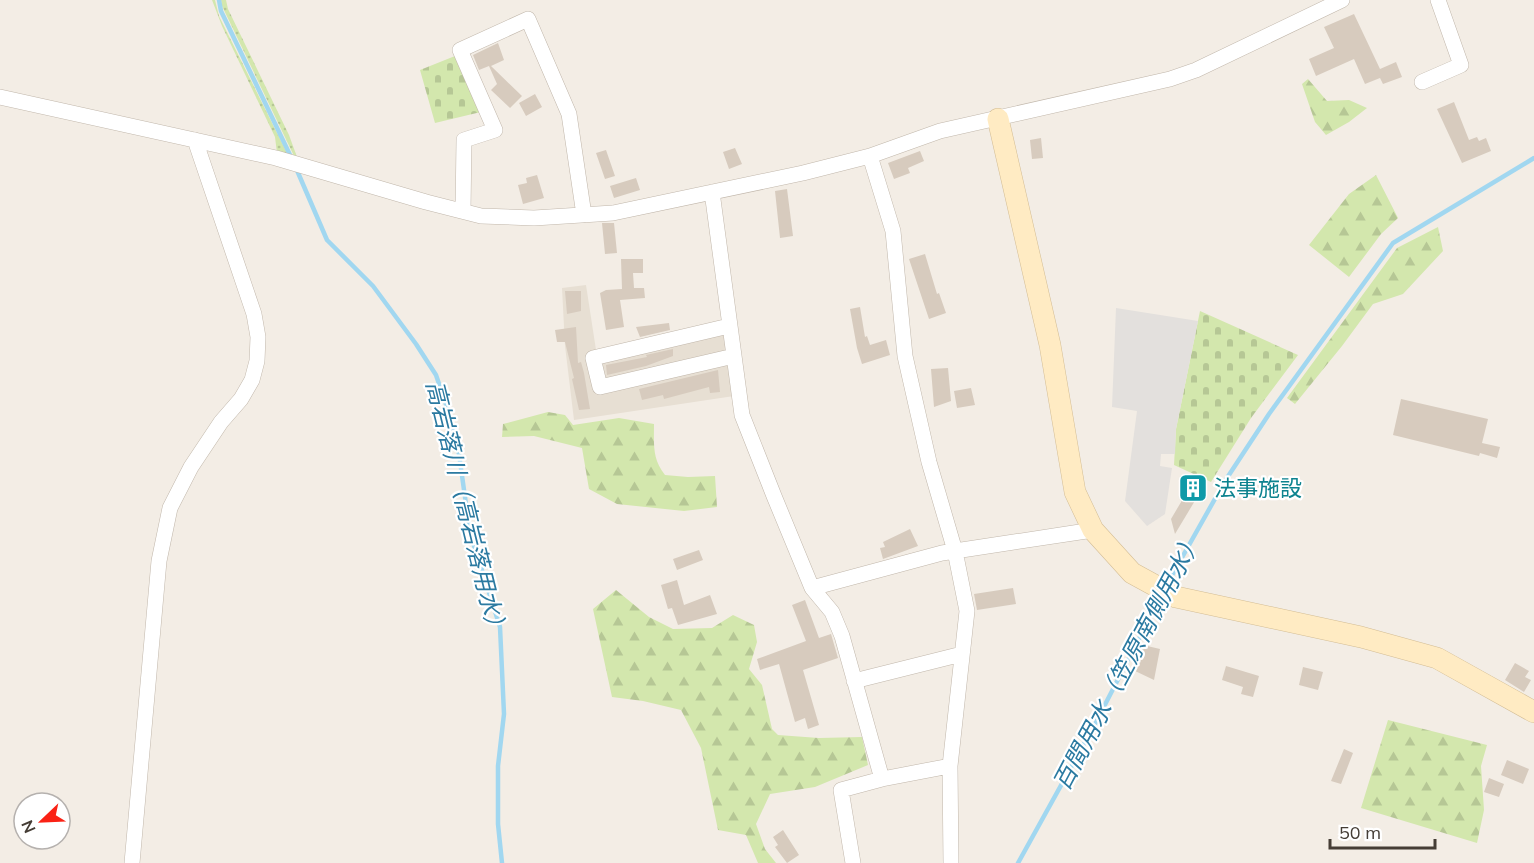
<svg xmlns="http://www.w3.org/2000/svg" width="1534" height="863" font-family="Mulish,'Noto Sans JP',sans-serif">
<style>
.residential{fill:#e7dfd3}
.grass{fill:url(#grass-dots)}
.forest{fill:url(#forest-firs)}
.cemetery{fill:url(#cemetery-stones)}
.parking{fill:#e3e0dd}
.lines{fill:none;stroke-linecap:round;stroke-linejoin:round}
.stream{stroke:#a1d7f0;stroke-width:4.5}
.building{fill:#d7cbbe}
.street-casing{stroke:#c1b7ab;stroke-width:16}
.secondary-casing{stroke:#d3bd95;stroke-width:22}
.street{stroke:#fff;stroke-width:15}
.secondary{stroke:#ffebc3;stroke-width:21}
.labels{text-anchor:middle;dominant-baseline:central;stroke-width:4.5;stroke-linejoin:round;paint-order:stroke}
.culture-label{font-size:22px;fill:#0d838f;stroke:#fff;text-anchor:start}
.water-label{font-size:24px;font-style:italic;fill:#2b7aa1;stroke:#fff}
</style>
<defs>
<pattern id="grass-dots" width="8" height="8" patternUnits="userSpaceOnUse" patternTransform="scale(1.5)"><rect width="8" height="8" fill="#d3e7ad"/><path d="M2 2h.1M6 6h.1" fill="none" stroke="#b6c795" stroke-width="1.8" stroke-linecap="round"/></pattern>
<pattern id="forest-firs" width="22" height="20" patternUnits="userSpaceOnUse" patternTransform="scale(1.5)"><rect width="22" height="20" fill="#d3e7ad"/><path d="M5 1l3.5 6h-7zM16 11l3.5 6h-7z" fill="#b6c795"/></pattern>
<pattern id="cemetery-stones" width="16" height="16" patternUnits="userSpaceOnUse" patternTransform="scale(1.5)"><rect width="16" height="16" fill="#d3e7ad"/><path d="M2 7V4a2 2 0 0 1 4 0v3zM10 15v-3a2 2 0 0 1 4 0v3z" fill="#b6c795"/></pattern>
</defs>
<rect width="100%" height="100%" fill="#f3ede5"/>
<path class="residential" d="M586 285 596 350 724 323 734 396 574 420 565 346 562 288Z"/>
<path class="grass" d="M212 0H215L219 16 288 155 277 153 275 137 222 26Z
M221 0H226L228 9 289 135 297 157 294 156 222 6Z"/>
<path class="forest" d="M1308 79 1327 101 1349 100 1367 108 1349 122 1326 135 1315 122 1302 84Z
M1376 175 1398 218 1381 234 1349 277 1309 245 1349 194Z
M1438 227 1443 251 1403 294 1373 304 1342 346 1295 404 1287 398 1397 248Z
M548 412 565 415 573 425 619 418 654 424C654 444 652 459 665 475L688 477 715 476 717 507 684 511 617 504 589 489 582 448 534 436 502 437 503 424Z
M616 590 649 617 673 629 712 628 733 615 754 625 757 642 749 669 762 685 772 729 778 735 819 738 862 737 868 765 815 787 770 794 756 824 765 849 776 863H758L746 835 718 830 701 748 681 710 643 701 612 697 593 609Z
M1388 720 1487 745 1481 766 1484 810 1477 843 1361 808Z"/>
<path class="cemetery" d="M460 54 485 111 435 123 420 70Z
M1200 311 1298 355 1251 418 1211 482 1174 465 1176 429Z"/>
<path class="parking" d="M1116 308 1198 321 1176 429 1175 454H1161L1160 466 1172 468 1165 514 1147 526 1125 501 1137 411 1112 407Z"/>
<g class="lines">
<path class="stream" d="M219 0 221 11 291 157
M296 168 327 240 373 286 416 344 436 375 451 419 459 454 470 533 500 627 504 714 498 766V824L502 863
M1166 586 1225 481 1269 414 1393 243 1534 158
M1018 863 1095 724 1161 596"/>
</g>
<path class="building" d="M1354 14 1380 69 1396 62 1402 77 1383 84 1380 78 1365 84 1354 59 1316 76 1309 59 1334 48 1324 27Z
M498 43 504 60 491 66 522 96 510 108 491 90 497 84 489 66 479 70 473 55Z
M535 94 542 107 526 116 519 103Z
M1454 102 1469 140 1477 137 1479 141 1486 138 1491 151 1462 163 1437 109Z
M1041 138 1043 158 1032 159 1030 140Z
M735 148 742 164 729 169 723 152Z
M606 150 615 176 605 179 596 153Z
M920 151 924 161 908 168 910 173 894 179 888 163Z
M537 175 544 198 523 204 518 185 527 183 526 178Z
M636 178 640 190 614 198 610 186Z
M787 189 793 236 780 238 775 191Z
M602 223H614L617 253 605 254Z
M925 254 937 294 939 293 946 313 929 319 909 259Z
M621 259H643V273H633L634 288H644L645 298 620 300 624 327 606 330 600 293 606 290 622 289Z
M565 291H581V311L567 314Z
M860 307 865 337 867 336 870 345 886 340 890 355 862 364 857 348 850 309Z
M669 323 670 330 640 337 636 327Z
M576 327 578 363 581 362 584 373 590 409 579 410 572 379 574 378 565 342H557L555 330Z
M673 349V356L646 366 607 375 606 365 647 357 646 355Z
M948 368 951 401 934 407 931 369Z
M718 370 720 392 710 393 709 387 664 399 663 395 642 400 639 389Z
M971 388 975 405 957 408 954 391Z
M1401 399 1488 419 1482 443 1500 447 1497 458 1480 453 1479 456 1393 435Z
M1190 477 1201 480 1204 492 1196 499 1175 534 1171 519 1184 497 1182 484Z
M910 529 918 546 883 559 880 548 885 547 883 542Z
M699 550 703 560 677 570 673 559Z
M677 580 684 605 710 595 717 614 678 625 672 608 668 609 661 585Z
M1013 588 1016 604 977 610 974 594Z
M805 600 819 638 831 634 838 658 803 670 819 725 808 729 805 718 795 722 779 664 760 670 757 659 806 641 792 605Z
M1143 645 1160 649 1154 680 1133 670Z
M1515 663 1529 671 1525 677 1531 680 1524 692 1505 680Z
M1226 666 1259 676 1253 697 1241 694 1243 687 1222 680Z
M1303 667 1323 672 1318 690 1299 685Z
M1344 749 1353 753 1341 784 1331 781Z
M1507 760 1529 769 1523 784 1501 775Z
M1489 778 1504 784 1499 797 1484 792Z
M783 830 799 855 787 863 775 847 778 845 773 837Z"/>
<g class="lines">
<g class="street-casing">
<path id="street" d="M1422 82 1461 65 1438 0
M0 97 276 158 426 202 481 216 534 218 613 213 803 173 870 156 940 131 1170 79 1196 70 1342 0
M870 156 893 231 905 356 929 462 955 551 967 611 950 766 951 863
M712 192 742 415 774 496 812 588 942 553 1093 530
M463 211 464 140 495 130 460 50 528 19 569 114 584 215
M729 326 593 358 600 387 734 356
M812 588 832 612 842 636 882 779
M854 681 962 654
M132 863 159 561 170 508 191 467 221 422 241 399 252 380 257 361 258 337 254 314 195 140
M853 863 841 790 882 779 950 766"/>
</g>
<g class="secondary-casing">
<path id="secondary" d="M998 119 1050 345 1075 492 1093 530 1132 573 1176 597 1361 637 1437 658 1534 712"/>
</g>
<use href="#street" class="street"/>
<use href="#secondary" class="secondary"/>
</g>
<defs>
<g id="building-square" transform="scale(1.5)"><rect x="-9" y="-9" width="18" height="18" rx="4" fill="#0f9aa8" stroke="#fff"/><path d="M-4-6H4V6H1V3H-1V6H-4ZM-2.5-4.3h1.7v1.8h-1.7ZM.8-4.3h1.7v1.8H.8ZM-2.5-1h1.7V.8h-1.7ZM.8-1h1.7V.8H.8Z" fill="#fff"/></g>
</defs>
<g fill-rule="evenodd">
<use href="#building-square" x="1193" y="488"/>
</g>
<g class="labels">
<g class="culture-label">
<text x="1214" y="488">法事施設</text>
</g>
<g class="water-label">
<text transform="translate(467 509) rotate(76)">高岩落川（高岩落用水）</text>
<text transform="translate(1127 661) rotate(-62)">百間用水（笠原南側用水）</text>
</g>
</g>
<g transform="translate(42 821) rotate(247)"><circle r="28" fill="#ffffff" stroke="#b5b1ae" stroke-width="1.5"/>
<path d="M0-4.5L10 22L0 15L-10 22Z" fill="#fa2215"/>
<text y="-9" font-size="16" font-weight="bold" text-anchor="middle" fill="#453d35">N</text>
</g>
<path d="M1330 839v9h105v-9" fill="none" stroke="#453d35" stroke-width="3"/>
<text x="1339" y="839" font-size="18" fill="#453d35" stroke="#ffffff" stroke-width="4.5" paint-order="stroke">50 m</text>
</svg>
